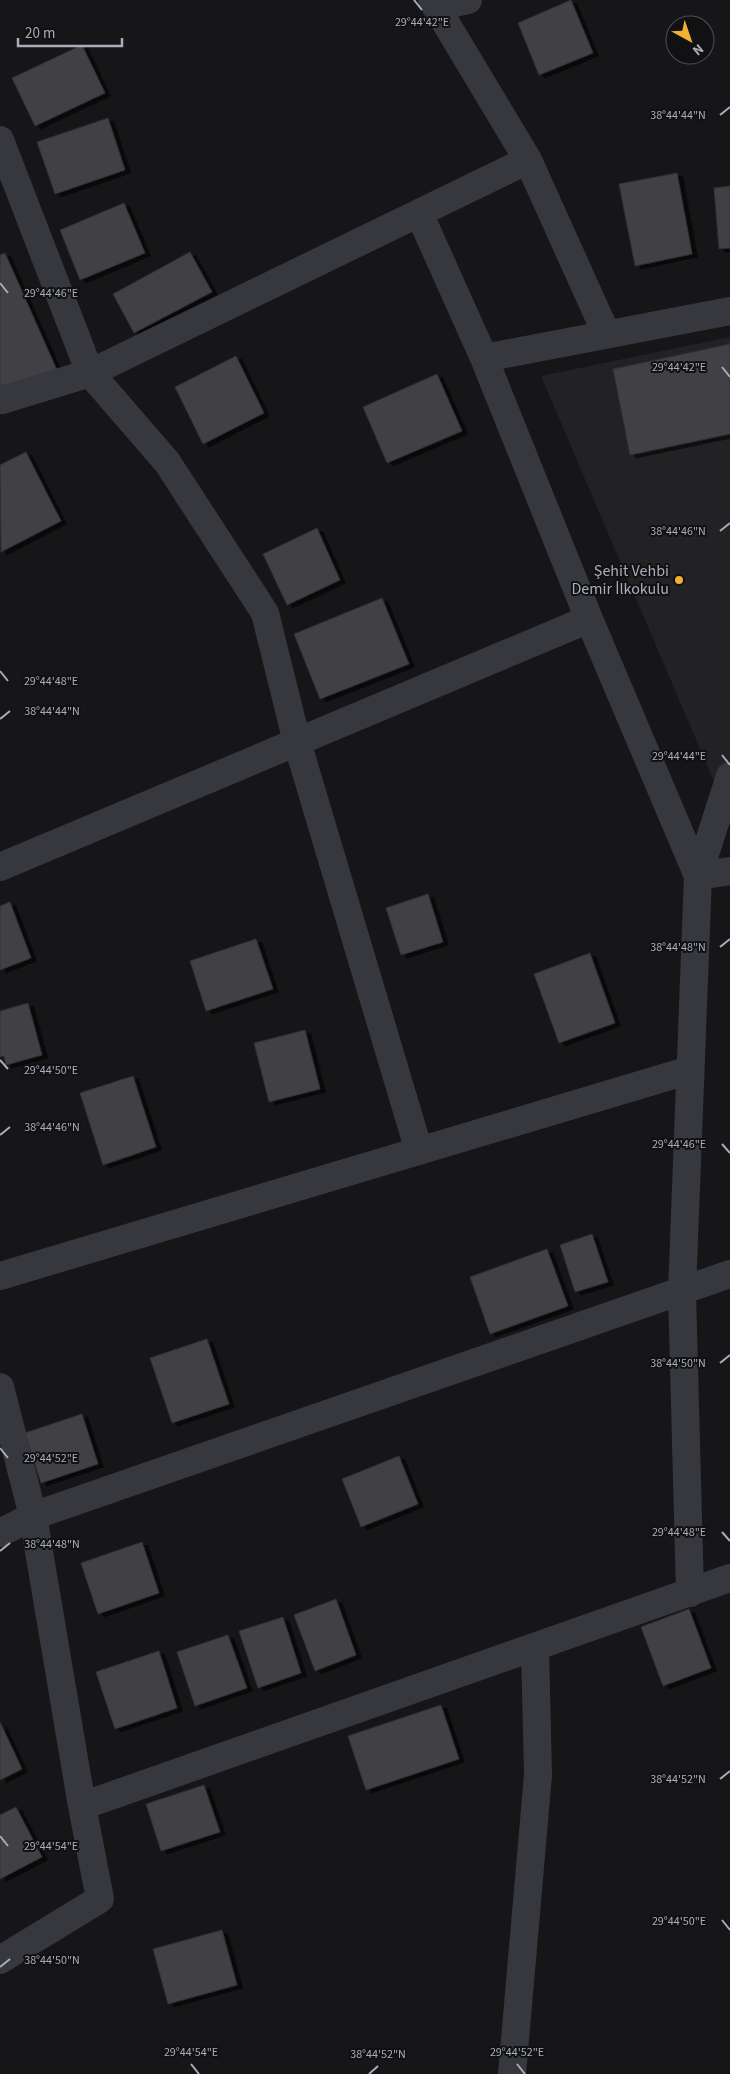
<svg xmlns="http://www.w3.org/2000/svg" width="730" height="2074" font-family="'Source Sans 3',sans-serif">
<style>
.built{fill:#222225}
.building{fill:#404145;stroke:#303034;filter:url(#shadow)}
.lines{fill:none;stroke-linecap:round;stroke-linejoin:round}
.minor{stroke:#37383d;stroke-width:28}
.ticks{fill:none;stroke:#a8adb8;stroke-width:2}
.poi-dot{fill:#f2b134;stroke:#111113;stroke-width:2}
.labels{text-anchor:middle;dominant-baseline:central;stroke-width:4;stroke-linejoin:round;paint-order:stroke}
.poi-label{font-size:16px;fill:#a8adb8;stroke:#111113;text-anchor:end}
.ticks-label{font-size:12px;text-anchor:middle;fill:#a8adb8;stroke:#111113;stroke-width:4;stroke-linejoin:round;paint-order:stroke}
</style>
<defs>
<filter id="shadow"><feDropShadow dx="5.5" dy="3" stdDeviation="0" flood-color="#0009"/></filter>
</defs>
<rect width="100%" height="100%" fill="#161618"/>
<path class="built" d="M730 337V783L724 805 541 376Z"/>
<path class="building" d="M571 0 593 53 539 75 518 23Z
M82 45 105 93 35 126 12 78Z
M108 118 125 170 55 194 37 142Z
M677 173 692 254 635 266 619 184Z
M730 186V248L719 249 714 188Z
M124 203 145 253 80 280 60 230Z
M190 252 212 292 134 333 113 294Z
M5 253 60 377 0 403V255Z
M730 344V434L630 455 613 369Z
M236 356 264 413 203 444 175 387Z
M437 374 462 431 387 463 363 407Z
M26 452 61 521 1 552 0 465Z
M317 528 340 580 287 605 263 554Z
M382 598 409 664 320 699 294 634Z
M428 894 443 942 401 955 386 908Z
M10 902 31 958 0 970V906Z
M256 939 273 989 206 1011 190 961Z
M590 953 615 1023 559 1043 534 974Z
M28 1003 42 1055 6 1065 4 1056 0 1057V1011Z
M305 1030 320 1089 269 1102 254 1043Z
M133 1076 156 1147 103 1165 80 1093Z
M592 1234 608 1282 575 1292 560 1245Z
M547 1249 568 1306 490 1334 470 1277Z
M207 1339 229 1404 172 1423 150 1358Z
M82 1414 98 1464 41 1483 25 1433Z
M399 1456 418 1504 361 1527 342 1479Z
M142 1542 159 1593 98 1614 81 1563Z
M336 1599 356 1655 315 1671 294 1615Z
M689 1609 711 1668 663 1686 641 1627Z
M283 1617 301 1673 258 1688 239 1631Z
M228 1635 247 1688 195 1706 177 1652Z
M159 1651 177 1708 115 1729 96 1672Z
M441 1705 459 1759 366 1790 348 1736Z
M0 1722 22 1769 0 1780Z
M204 1785 220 1832 161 1851 146 1804Z
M16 1807 42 1857 0 1879V1815Z
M222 1930 237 1985 168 2004 153 1949Z"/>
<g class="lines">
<path class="minor" d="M436 7 468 0
M0 140 90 373 167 462 265 613 297 742 419 1151
M528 160 606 333
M419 213 484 358 589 619 698 876
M484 358 730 311
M0 398 2 400 90 373 528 160 432 0
M0 867 589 619
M698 876 730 871
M0 1276 690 1070
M0 1387 33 1516 730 1274
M0 1533 33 1516 82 1806 100 1899 0 1960
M690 1593 682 1292 698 876 730 776
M82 1806 730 1578
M512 2074 538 1775 535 1647"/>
</g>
<path class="ticks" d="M414 0 422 10M720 115 730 107M0 283 8 293M722 367 730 377M720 531 730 523M0 671 8 681M0 719 10 711M722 755 730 765M720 947 730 939M0 1060 8 1069M0 1135 10 1127M722 1144 730 1153M720 1363 730 1355M0 1448 8 1458M722 1532 730 1541M0 1551 10 1543M720 1779 730 1771M0 1836 8 1846M722 1920 730 1930M0 1967 10 1959M191 2064 199 2074M517 2064 525 2074M369 2074 378 2066"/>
<circle class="poi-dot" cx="679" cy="580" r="5"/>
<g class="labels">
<g class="poi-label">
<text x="669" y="571">Şehit Vehbi<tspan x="669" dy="18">Demir İlkokulu</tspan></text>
</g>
</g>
<g class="ticks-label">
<text x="422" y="26">29°44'42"E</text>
<text x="678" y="119">38°44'44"N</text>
<text x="51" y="297">29°44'46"E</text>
<text x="679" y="371">29°44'42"E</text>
<text x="678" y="535">38°44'46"N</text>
<text x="51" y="685">29°44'48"E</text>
<text x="52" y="715">38°44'44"N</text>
<text x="679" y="760">29°44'44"E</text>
<text x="678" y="951">38°44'48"N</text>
<text x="51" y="1074">29°44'50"E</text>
<text x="52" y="1131">38°44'46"N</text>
<text x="679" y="1148">29°44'46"E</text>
<text x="678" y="1367">38°44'50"N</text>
<text x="51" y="1462">29°44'52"E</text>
<text x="679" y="1536">29°44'48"E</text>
<text x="52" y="1548">38°44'48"N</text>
<text x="678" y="1783">38°44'52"N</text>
<text x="51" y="1850">29°44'54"E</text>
<text x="679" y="1925">29°44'50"E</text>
<text x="52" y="1964">38°44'50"N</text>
<text x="191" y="2056">29°44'54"E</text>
<text x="517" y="2056">29°44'52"E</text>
<text x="378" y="2058">38°44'52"N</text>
</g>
<g transform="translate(690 40) rotate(140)"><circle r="24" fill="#111113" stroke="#4d4f55"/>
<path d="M0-4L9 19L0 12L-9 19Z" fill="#f2b134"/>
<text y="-8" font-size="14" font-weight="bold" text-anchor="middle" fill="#a8adb8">N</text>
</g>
<path d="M18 38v8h104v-8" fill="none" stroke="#a8adb8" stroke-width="2.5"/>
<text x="25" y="38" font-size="15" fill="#a8adb8" stroke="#111113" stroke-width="4" paint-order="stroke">20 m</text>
</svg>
